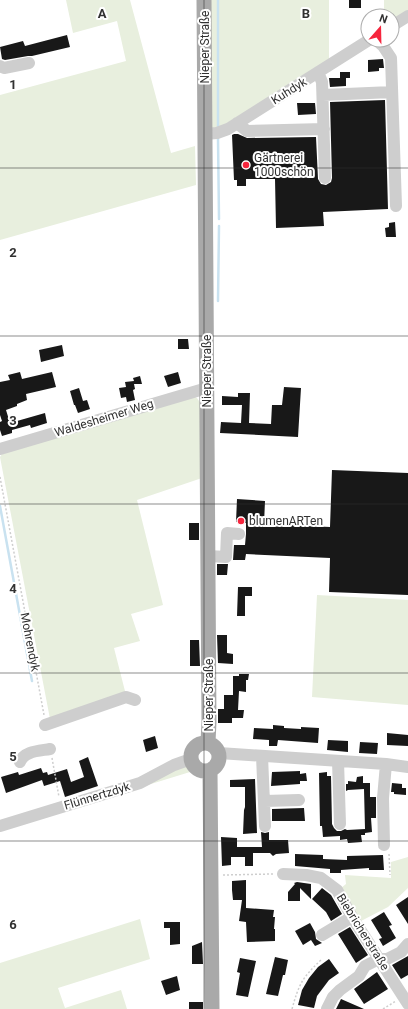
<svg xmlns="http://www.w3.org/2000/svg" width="408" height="1009" font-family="Roboto,sans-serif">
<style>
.green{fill:#e8efde}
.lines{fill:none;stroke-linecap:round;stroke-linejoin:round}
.stream{stroke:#c9e2f0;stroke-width:2.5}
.building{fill:#181818}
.path{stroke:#cecece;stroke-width:1.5;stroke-dasharray:2 2;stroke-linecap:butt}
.minor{stroke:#cecece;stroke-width:12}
.major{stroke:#a9a9a9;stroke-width:15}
.grid{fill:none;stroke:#313131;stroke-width:1;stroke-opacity:0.55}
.poi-dot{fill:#f6253d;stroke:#fff;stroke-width:1.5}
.labels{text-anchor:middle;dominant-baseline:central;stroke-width:4;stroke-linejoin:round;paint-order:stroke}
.street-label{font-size:12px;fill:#313131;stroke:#fff}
.poi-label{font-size:12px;fill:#313131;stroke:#fff;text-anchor:start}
.grid-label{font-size:13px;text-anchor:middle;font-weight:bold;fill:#313131;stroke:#fff;stroke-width:4;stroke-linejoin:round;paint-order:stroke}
</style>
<rect width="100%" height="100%" fill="#fff"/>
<path class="green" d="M66 0H130L171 153 195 146 196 185 0 240V95L126 61 117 21 73 33Z
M208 0H329V64L220 127 211 130Z
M384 0H408V15L392 25V16H384Z
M193 396 197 398 201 404 202 478 137 500 163 605 131 614 140 641 114 648 126 695 50 719 0 457 2 454Z
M317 595 408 600V705L312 697Z
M179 766 186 767 190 772 138 788Z
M408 857V888L388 907 361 921 341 888 346 884 345 875 391 878V862Z
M140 919 150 959 58 988 65 1008 121 990 127 1009H0V963Z"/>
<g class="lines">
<path class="stream" d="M218 0V126
M218 138 219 219
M218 301 219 226
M0 506 32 681"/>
</g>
<path class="building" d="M349 0H361V8H349Z
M67 35 70 47 32 56H28L5 60 2 59 0 47 23 41 25 46Z
M383 59 384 68H379V71L368 72V60Z
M340 72H350V78H346V86L330 87 329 78H340Z
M385 100 388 209 323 212 324 226 276 228 275 179H246V186H237V180H234L232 135 234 134H238L247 138 316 137 318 179 321 184 326 185 331 182 332 178 330 102Z
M297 103H315L316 114 298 115Z
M395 222 396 237H386L385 228 389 227V223Z
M178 339H188L189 349H178Z
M62 345 64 356 41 362 39 350Z
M20 372 22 379 52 372 56 387 26 394 27 400 17 404V406L6 410 10 423 45 413 47 423 31 428 30 425 12 430V433L2 436 0 430V422L2 421 0 415V382L10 380 8 375Z
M178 372 181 383 168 387 164 376Z
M140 376 142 384H134L135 389 133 390 135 400 127 402 126 397 121 398 119 388 126 387 125 382 134 381 133 378Z
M284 387 301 388 298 437 220 433 221 422 241 423 242 405H222V396L238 397V393H250L249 423 271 424 272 405H282Z
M79 388 83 401 87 400 90 409 78 413 75 405H74L70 391Z
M332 470 408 473V595L329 592 330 558 246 554 245 560H233L234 545H245L246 534V523L236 522 237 499 265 501 264 524 330 527Z
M189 523H199V540H189Z
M217 564H228L227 575H217Z
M238 587H252V596H245V616H237Z
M217 635H227V653L233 654V664L218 663Z
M190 640H199L200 666H190Z
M239 674H249L248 680H246V692L239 691 238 710H244L243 718H232V723H218V709H224V695H233V676H239Z
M273 725 284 726V728L301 729V727L319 728 318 743 278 740 277 746H269V740L253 739 254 728 273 729Z
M387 733 408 735V746L387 745Z
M155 736 158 748 146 752 143 740Z
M328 740 348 741V752L327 750Z
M360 742 378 743 377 754 359 753Z
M88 757 98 786 65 797 60 781 44 786 42 780 6 793 1 777 18 772 19 775 41 768 43 773 47 772 48 775 67 769 71 782 84 777 79 761Z
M300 771V774L306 773 307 781H300V784L271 786 272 772Z
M327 772V776H331L332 824 334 828 337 831H341L345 829 347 830 365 829 364 789 348 790 346 791V784H348V781L356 782 357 777 363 776V783H370V797H376V818H371L372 832 365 833V830V835H361L362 842 348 843 347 839 340 840V836L323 837 322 826H320L319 773Z
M255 779 257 833 243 834 244 810 245 807V787H230V780Z
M392 783 402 784V788H406V795L394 794V792H391Z
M304 808 305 821H272V809Z
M261 832 265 833 269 832V840H288L289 853 276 854 273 856 270 853H253V866H245V857H231V865L222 866 221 837 237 838V847H262Z
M295 854 323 855V859L347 860V856L383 855 384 870H369V868L341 870V873H330V869L295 866Z
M246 880V908L274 910 273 917H275L274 929H275V941L247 942 246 922 239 921 242 900H233L232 890V881Z
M297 882 311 884V899L300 888V901H288V892L295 884 294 883Z
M322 888 331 895 342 914 331 921 326 912 312 899Z
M408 897V924L396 905Z
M384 912 392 925 389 926 396 938 383 946 379 939 382 938 371 920Z
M164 922H180V944L170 945V928H164Z
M310 923 315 932 316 939 322 943 315 946 311 940 303 945 295 931Z
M350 927 368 955 356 963 338 934Z
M202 942 203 964H192V946Z
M408 956V975L401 979 392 965Z
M275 957 288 960 285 975H283L278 996 266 994Z
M240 958 256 961 248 997 236 995 240 973 237 972Z
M329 959 339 973 329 980 317 996 314 1008 298 1005 302 990 309 978 318 967Z
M377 972 388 989 364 1004 354 989Z
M177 976 180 990 166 995 161 981Z
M341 999 364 1009H336Z
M189 1002H203V1009H189Z"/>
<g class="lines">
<path class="path" d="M0 477 44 715
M187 750 192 742 198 739
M52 758 59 797
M192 770 198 774
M389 854 390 875
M223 875 273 874
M292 1009C299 984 302 978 321 960
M383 1009 396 1001"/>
<path class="minor" d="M392 26 408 16
M376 40 383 46 391 58 396 206
M0 66 4 68 29 63
M318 72 322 82 325 178
M323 95 392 92
M237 123 247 131 324 129
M205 134 217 133 228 129 369 40
M0 449 207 388
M208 556 226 557 227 533 239 534
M45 725 126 697 135 700
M219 753 386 764 408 767
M262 756 265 826
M338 761 340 824
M20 762C24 751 39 751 50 749
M265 801 299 800
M0 826 140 783 174 765 191 759
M384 845 383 798 386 764
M283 874 306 875 321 878 337 890 352 917 408 1004
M322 935 352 917
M327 1009 333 997 340 990 359 976 365 966 379 959H387L401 952 408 944"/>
<path class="major" d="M204 0 209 722 208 742
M191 757a14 14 0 1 1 28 0a14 14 0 1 1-28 0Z
M210 771 212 1009"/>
</g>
<path class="grid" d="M204 0V1009M0 168H408M0 336H408M0 504H408M0 673H408M0 841H408"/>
<g class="poi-dot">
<circle cx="246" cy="165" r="4"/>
<circle cx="241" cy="521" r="4"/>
</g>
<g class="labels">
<g class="street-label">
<text transform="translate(205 47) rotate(-90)">Nieper Straße</text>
<text transform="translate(289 91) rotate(-32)">Kuhdyk</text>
<text transform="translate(207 371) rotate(-90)">Nieper Straße</text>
<text transform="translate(104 418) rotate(-17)">Waldesheimer Weg</text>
<text transform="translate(30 642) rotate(79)">Mohrendyk</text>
<text transform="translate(209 695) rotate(-90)">Nieper Straße</text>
<text transform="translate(97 796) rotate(-17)">Flünnertzdyk</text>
<text transform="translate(363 932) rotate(58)">Biebricherstraße</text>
</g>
<g class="poi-label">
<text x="254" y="158">Gärtnerei<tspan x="254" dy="14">1000schön</tspan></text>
<text x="249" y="521">blumenARTen</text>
</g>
</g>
<g class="grid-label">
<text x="102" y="18">A</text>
<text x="306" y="18">B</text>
<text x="13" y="89">1</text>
<text x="13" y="257">2</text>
<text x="13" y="425">3</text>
<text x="13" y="593">4</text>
<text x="13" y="761">5</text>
<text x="13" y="929">6</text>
</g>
<g transform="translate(380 28) rotate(20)"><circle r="19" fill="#ffffff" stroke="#adadad"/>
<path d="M0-3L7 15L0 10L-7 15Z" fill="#f6253d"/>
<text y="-6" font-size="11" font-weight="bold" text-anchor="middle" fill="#313131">N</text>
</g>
</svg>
